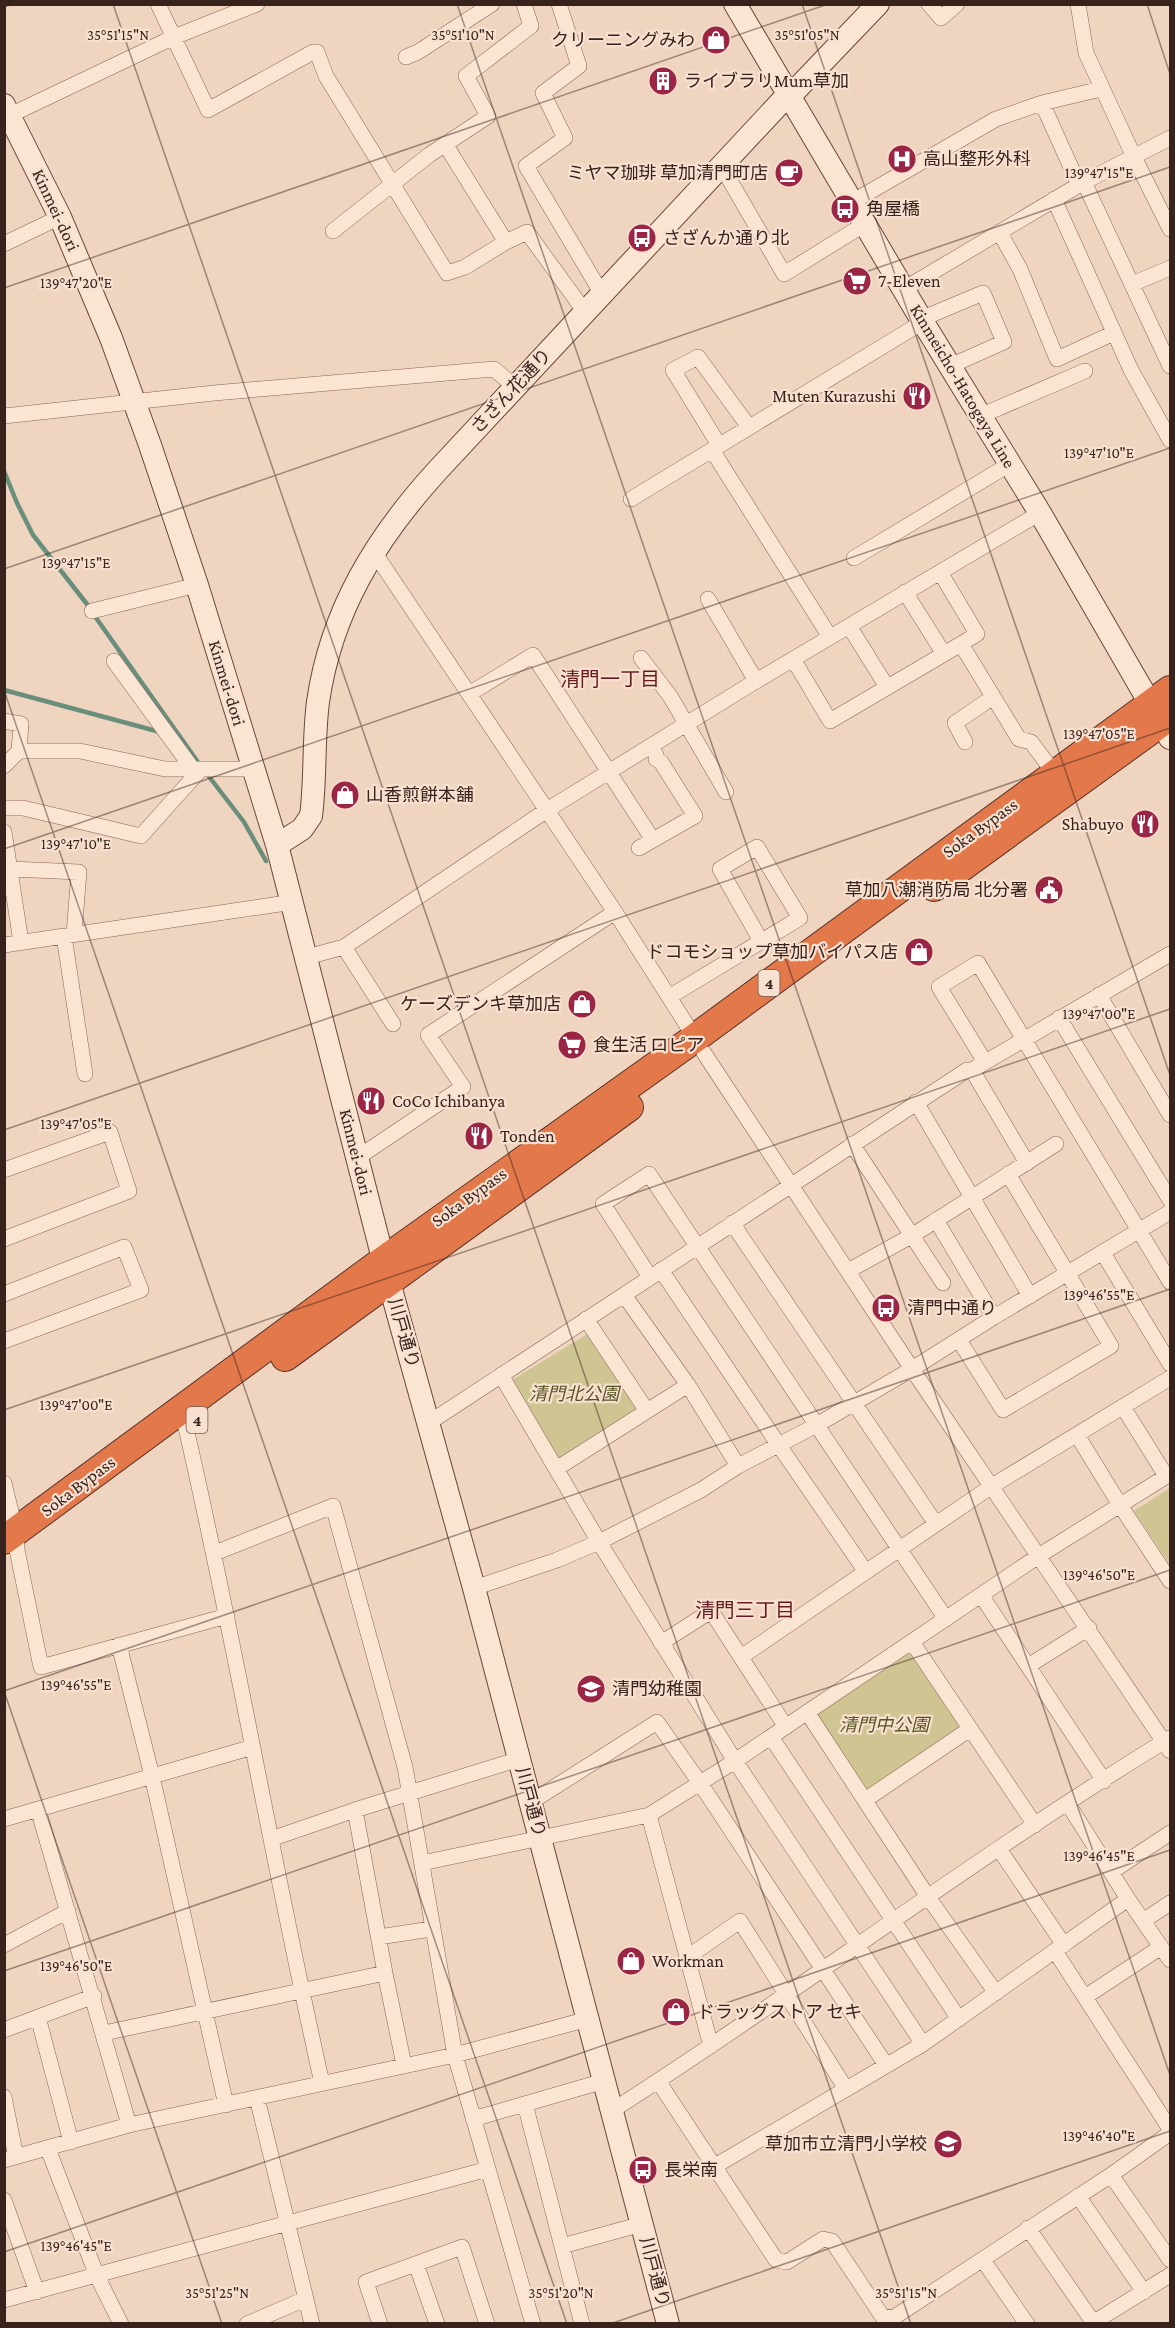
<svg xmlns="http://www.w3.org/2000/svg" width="1175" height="2328" font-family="'Crimson Pro','Noto Sans JP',serif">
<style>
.green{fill:#cec593}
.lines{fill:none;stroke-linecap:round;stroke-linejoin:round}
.stream{stroke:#698f7c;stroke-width:4.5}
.street-casing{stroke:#896457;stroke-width:16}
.secondary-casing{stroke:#6a453a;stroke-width:24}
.highway-casing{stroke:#56342b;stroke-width:30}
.street{stroke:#fae4d2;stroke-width:15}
.secondary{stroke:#fae4d2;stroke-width:22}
.highway{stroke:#e3784b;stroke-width:28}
.ticks{fill:none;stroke:#37221c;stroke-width:1.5;stroke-opacity:0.45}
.labels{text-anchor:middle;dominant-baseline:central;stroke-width:4.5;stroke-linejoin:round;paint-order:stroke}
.shield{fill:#f7e0cf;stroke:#715b52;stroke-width:1.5}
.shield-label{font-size:16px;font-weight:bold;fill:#37221c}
.poi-label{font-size:18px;fill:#37221c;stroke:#f7e0cf;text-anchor:start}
.street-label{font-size:18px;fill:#37221c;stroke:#f7e0cf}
.park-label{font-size:18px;font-style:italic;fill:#555422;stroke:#f7e0cf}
.neighbourhood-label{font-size:20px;fill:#661a1e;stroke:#f7e0cf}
.ticks-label{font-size:15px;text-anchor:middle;fill:#37221c;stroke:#f7e0cf;stroke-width:4.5;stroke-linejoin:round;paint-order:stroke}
</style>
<rect width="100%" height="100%" fill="#efd4bf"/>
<path class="green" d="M589 1333 637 1408 559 1458 512 1380Z
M1170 1488V1565L1134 1511Z
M909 1653 963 1728 867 1793 814 1715Z"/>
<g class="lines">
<path class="stream" d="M4 471 17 503 33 535 90 608
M94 615 200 765
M4 690 160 732
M207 774 244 822 266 861"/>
<g class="street-casing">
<path id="street" d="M158 4 208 110 313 52H317L326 76 447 273 465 267 506 242 445 144
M559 4 579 66 543 93 565 138 526 166 602 294
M929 4 941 18 957 4
M1078 4 1086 53 1134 157 1170 229
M406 57 418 52 492 4
M1042 103 1079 185
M4 118 174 37 257 4
M721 165 784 274 865 224
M1084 182 1170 366
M1054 199 1131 370 1170 440
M852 202 996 119 1042 103 1101 89
M333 231 429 155 488 116 466 76 531 26 524 4
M1000 233 1020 269 1057 359 1114 333
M506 242 527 232 585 312
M4 244 60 217
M1132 284 1170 268
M904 289 1084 182 1170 138
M921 319 983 293 1004 342 950 366
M4 416 214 393 494 369 515 387
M980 416 1085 371
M719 445 673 370 698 357 749 427
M712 450 830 637
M631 499 923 322
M371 554 380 561 615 912 695 1038
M854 558 1010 464
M905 592 944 654
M708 599 756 681
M92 611 197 585
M849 626 887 687
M961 644 1019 739 1031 742 1055 774
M641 658 670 696 726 792
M793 659 830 721 961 644 977 634 940 572
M114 661 192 768
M469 694 533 655 653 840
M4 721 21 724 19 751H80L165 769H253
M965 742 955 723 993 697
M4 766 19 751
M4 808H23L141 836 201 769
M4 832 21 942
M639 848 695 816 661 762 656 759V755L651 746
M11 869 79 872 74 934
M64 936 85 1074
M4 945 293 902
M344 947 393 1024
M307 957 344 947 547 810 756 681 1040 513
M1099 995 1170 1115
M669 997 800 918 757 847 720 869 761 941
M1059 1018 1170 1200
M704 1053 912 1369 1170 1751
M985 1062 939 987 978 963 1170 1282
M972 1070 1027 1163
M916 1102 1030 1296
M852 1144 943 1283
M357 1158 463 1087 428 1035 615 912
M4 1170 110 1132 129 1191 4 1239
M936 1220 994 1317
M732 1223 936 1524
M1103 1253 1170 1364
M661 1270 778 1444 866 1572
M848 1271 913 1235 1056 1144
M650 1277 603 1204 649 1174 946 1619
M4 1294 124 1247 141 1290 4 1341
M624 1295 688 1385 738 1466
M586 1319 647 1411
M959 1340 1003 1410 1111 1346 1008 1174
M501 1375 599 1542 735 1761 923 2044
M1123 1407 1166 1476
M430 1422 967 1070H972L1170 954
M186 1428C236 1645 273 1866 322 2083
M1077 1435 1120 1505 1170 1581
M556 1469 688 1385
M4 1483 16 1532 17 1550 41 1667 227 1616
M215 1553 333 1506 405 1767 455 2055 533 2324
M474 1588 557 1560 599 1542 701 1490 738 1466 815 1426 912 1369 994 1317 1170 1212
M981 1595 1104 1781
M912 1642 1035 1825
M661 1643 711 1611 786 1727
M119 1645 152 1776 226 2105
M741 1657 992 1486 1170 1378
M1028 1666 1089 1628
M807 1712 928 1897 996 1993
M771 1737 959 2019
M865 1800 970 1729
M531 1802 657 1722 700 1783 886 2065
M1068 1804 1128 1899 1170 1960
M38 1809 129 2125
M355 1810 385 1973 404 2065
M649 1815 711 2046
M4 1819 253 1747
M271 1839 355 1810 519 1759
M999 1849 1064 1945
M422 1863 649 1815 735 1761 1040 1555 1170 1474
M1111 1872 1170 1833
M1143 1921 1170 1903
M379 1937 431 1929
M4 1945 68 1911
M1055 1951 1170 2129
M689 1956 740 1921 846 2089
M1085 1997 1161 1947
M38 2017 71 2142
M4 2030 94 1996
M104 2033 385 1973
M658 2081 776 2260 787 2262 823 2239 832 2241 882 2316 893 2318 1111 2175 1170 2133
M4 2097 16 2157
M257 2098 312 2324
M525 2104 582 2324
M613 2110C801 1990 979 1854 1170 1738
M473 2119 604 2081
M48 2149 97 2276 121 2324
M4 2160 129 2125 455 2055 588 2019
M715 2166 923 2044 1128 1899
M1111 2175 1170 2260
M1078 2196 1144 2292
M4 2200 37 2292
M1028 2228 1093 2322 1097 2324
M562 2246 642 2224
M983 2260 1027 2324
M416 2264 437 2324
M4 2300 488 2169
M247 2324 305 2299
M380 2324 366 2282 462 2247 487 2324
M1091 2324 1170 2275"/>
</g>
<g class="secondary-casing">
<path id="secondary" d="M735 4 921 319 1040 513 1170 738
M4 105 60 217 111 338 150 445 197 585 277 845 389 1282 474 1588 668 2324
M277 845 302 829 311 816C316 778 313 740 318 702 331 611 376 538 437 471L781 102 790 96 878 4"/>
</g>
<g class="highway-casing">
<path id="highway" d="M934 887 1170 716
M285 1357 629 1107
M4 1540 384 1260 695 1038 1170 690"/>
</g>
<use href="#street" class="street"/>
<use href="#secondary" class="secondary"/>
<use href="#highway" class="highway"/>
</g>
<path class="ticks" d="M113 4 911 2324M457 4 1170 2075M802 4 1170 1075M1147 4 1170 74M4 7 13 4M4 288 828 4M4 569 1170 167M4 690 567 2324M4 849 1170 448M4 1130 1170 728M4 1410 1170 1009M4 1691 1170 1289M4 1691 222 2324M4 1971 1170 1570M4 2252 1170 1850M610 2324 1170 2131"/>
<defs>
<g id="shop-disc" transform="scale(1.5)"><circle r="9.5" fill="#9a2545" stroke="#f7e0cf"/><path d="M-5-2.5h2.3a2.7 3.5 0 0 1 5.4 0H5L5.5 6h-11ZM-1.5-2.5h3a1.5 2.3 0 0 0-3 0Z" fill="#fff"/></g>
<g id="building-disc" transform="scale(1.5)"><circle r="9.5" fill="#9a2545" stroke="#f7e0cf"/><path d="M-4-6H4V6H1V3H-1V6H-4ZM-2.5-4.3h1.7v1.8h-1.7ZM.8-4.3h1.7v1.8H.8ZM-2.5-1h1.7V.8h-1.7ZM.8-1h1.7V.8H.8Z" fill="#fff"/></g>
<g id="hospital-disc" transform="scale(1.5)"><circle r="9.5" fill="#9a2545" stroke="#f7e0cf"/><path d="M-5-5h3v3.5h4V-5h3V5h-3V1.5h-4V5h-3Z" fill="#fff"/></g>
<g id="cafe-disc" transform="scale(1.5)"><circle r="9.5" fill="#9a2545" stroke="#f7e0cf"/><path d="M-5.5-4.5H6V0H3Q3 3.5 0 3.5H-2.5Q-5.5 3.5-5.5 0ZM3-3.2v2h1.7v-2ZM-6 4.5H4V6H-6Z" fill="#fff"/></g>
<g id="bus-disc" transform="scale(1.5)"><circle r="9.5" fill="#9a2545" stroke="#f7e0cf"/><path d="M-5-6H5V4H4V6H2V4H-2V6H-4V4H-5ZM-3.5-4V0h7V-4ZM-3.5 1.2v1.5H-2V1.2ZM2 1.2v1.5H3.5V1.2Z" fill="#fff"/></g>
<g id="supermarket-disc" transform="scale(1.5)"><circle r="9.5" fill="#9a2545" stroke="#f7e0cf"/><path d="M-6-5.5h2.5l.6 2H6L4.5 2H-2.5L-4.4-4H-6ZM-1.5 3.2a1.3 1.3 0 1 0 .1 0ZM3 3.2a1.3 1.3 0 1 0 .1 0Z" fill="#fff"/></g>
<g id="restaurant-disc" transform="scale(1.5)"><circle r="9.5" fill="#9a2545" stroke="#f7e0cf"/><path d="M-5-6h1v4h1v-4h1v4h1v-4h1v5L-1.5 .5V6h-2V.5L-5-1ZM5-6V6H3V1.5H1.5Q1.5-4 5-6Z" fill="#fff"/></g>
<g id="civic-disc" transform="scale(1.5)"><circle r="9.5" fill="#9a2545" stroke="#f7e0cf"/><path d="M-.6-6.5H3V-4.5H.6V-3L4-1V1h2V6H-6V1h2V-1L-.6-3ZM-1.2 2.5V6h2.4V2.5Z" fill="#fff"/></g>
<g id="school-disc" transform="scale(1.5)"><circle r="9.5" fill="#9a2545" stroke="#f7e0cf"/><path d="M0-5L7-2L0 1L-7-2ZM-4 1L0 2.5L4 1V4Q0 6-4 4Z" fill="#fff"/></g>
</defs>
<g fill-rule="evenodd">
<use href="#shop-disc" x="716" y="40"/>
<use href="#building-disc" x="663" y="81"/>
<use href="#hospital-disc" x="902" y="159"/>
<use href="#cafe-disc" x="789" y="173"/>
<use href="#bus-disc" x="845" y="209"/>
<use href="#bus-disc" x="642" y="238"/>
<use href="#supermarket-disc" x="857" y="281"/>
<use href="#restaurant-disc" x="917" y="396"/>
<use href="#shop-disc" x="345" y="795"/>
<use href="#restaurant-disc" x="1145" y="824"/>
<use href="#civic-disc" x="1049" y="890"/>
<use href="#shop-disc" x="919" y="952"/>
<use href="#shop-disc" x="582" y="1004"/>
<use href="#supermarket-disc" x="572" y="1045"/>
<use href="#restaurant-disc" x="371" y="1101"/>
<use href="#restaurant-disc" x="479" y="1136"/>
<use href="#bus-disc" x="886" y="1308"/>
<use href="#school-disc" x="591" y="1689"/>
<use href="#shop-disc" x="631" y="1961"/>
<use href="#shop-disc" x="676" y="2012"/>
<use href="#school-disc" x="948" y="2144"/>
<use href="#bus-disc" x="643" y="2170"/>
</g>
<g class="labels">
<g class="shield">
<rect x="758.5" y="970" width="21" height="26" rx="4.5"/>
<rect x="186.5" y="1407" width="21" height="26" rx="4.5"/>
</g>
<g class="shield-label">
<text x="769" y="983">4</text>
<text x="197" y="1420">4</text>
</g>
<g class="poi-label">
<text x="695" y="40" text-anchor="end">クリーニングみわ</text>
<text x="684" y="81">ライブラリMum草加</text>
<text x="923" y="159">高山整形外科</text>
<text x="768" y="173" text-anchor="end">ミヤマ珈琲 草加清門町店</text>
<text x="866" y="209">角屋橋</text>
<text x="663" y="238">さざんか通り北</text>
<text x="878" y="281">7-Eleven</text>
<text x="896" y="396" text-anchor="end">Muten Kurazushi</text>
<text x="366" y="795">山香煎餅本舗</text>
<text x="1124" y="824" text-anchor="end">Shabuyo</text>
<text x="1028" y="890" text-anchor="end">草加八潮消防局 北分署</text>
<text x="898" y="952" text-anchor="end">ドコモショップ草加バイパス店</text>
<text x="561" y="1004" text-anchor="end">ケーズデンキ草加店</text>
<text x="593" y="1045">食生活 ロピア</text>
<text x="392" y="1101">CoCo Ichibanya</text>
<text x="500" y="1136">Tonden</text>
<text x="907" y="1308">清門中通り</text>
<text x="612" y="1689">清門幼稚園</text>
<text x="652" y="1961">Workman</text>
<text x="697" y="2012">ドラッグストア セキ</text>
<text x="927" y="2144" text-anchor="end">草加市立清門小学校</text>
<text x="664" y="2170">長栄南</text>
</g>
<g class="street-label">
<text transform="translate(56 210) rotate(65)">Kinmei-dori</text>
<text transform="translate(963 386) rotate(59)">Kinmeicho-Hatogaya Line</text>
<text transform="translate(511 391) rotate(-47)">さざん花通り</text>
<text transform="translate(227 683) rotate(73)">Kinmei-dori</text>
<text transform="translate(980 828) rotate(-36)">Soka Bypass</text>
<text transform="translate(356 1152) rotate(76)">Kinmei-dori</text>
<text transform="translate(469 1197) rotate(-36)">Soka Bypass</text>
<text transform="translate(404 1333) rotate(74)">川戸通り</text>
<text transform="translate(78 1486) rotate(-37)">Soka Bypass</text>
<text transform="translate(531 1802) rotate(75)">川戸通り</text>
<text transform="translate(655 2272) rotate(75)">川戸通り</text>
</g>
<g class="park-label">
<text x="574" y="1394">清門北公園</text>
<text x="884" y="1725">清門中公園</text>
</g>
<g class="neighbourhood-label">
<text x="610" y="679">清門一丁目</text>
<text x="745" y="1610">清門三丁目</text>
</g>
</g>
<g class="ticks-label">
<text x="463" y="40">35°51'10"N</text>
<text x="807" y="40">35°51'05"N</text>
<text x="118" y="40">35°51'15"N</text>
<text x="1099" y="178">139°47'15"E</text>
<text x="76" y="288">139°47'20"E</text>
<text x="1099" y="458">139°47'10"E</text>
<text x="76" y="568">139°47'15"E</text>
<text x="1099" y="739">139°47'05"E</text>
<text x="76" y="849">139°47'10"E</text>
<text x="1099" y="1019">139°47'00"E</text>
<text x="76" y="1129">139°47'05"E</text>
<text x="1099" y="1300">139°46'55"E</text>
<text x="76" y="1410">139°47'00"E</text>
<text x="1099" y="1580">139°46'50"E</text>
<text x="76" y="1690">139°46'55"E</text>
<text x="1099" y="1861">139°46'45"E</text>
<text x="76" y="1971">139°46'50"E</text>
<text x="1099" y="2141">139°46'40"E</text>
<text x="76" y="2251">139°46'45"E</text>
<text x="217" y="2298">35°51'25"N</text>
<text x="561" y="2298">35°51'20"N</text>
<text x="906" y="2298">35°51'15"N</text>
</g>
<rect width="1175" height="2328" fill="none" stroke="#37221c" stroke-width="12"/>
</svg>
